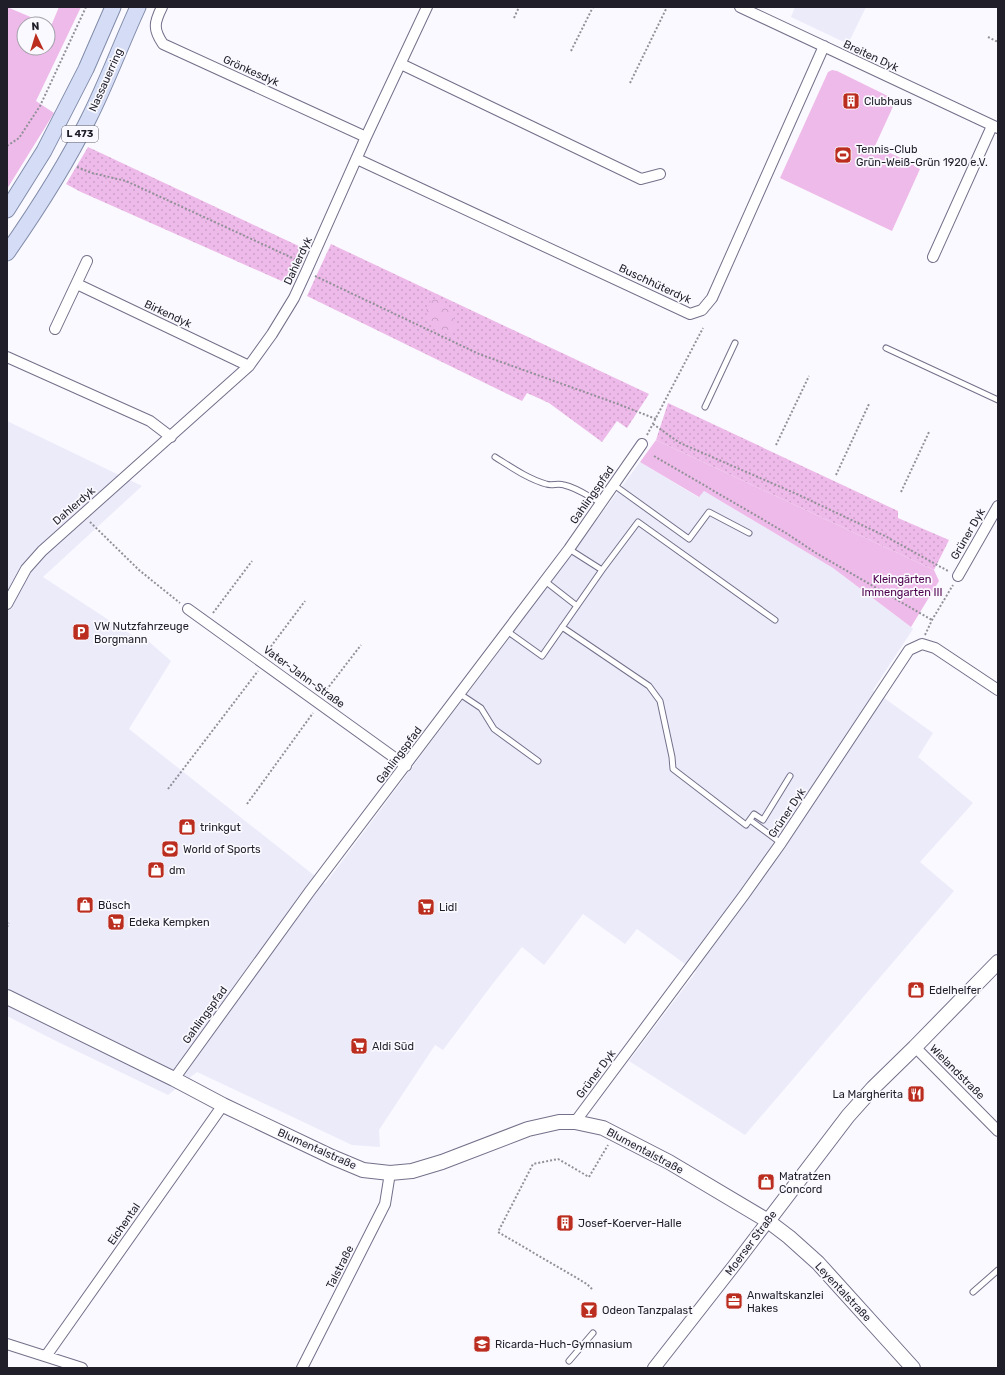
<svg xmlns="http://www.w3.org/2000/svg" width="1005" height="1375" font-family="Rubik,sans-serif">
<style>
.built{fill:#ecebfa}
.grass{fill:url(#grass-dots)}
.park{fill:url(#park-crowns)}
.garden{fill:#eebae9}
.lines{fill:none;stroke-linecap:round;stroke-linejoin:round}
.service-casing{stroke:#73718a;stroke-width:7}
.minor-casing{stroke:#73718a;stroke-width:12}
.tertiary-casing{stroke:#73718a;stroke-width:14}
.secondary-casing{stroke:#73718a;stroke-width:16}
.primary-casing{stroke:#828caa;stroke-width:17}
.path{stroke:#929199;stroke-width:2;stroke-dasharray:2 2;stroke-linecap:butt}
.service{stroke:#fff;stroke-width:5}
.minor{stroke:#fff;stroke-width:10}
.tertiary{stroke:#fff;stroke-width:12}
.secondary{stroke:#fff;stroke-width:14}
.primary{stroke:#d4ddf5;stroke-width:15}
.labels{text-anchor:middle;dominant-baseline:central;stroke-width:3.5;stroke-linejoin:round;paint-order:stroke}
.shield{fill:#faf9ff;stroke:#616069;stroke-width:1}
.shield-label{font-size:10px;font-weight:bold;fill:#1f1e29}
.street-label{font-size:11px;fill:#1f1e29;stroke:#faf9ff}
.poi-label{font-size:11px;fill:#1f1e29;stroke:#faf9ff;text-anchor:start}
.park-label{font-size:11px;fill:#4e004d;stroke:#faf9ff}
</style>
<defs>
<pattern id="grass-dots" width="8" height="8" patternUnits="userSpaceOnUse"><rect width="8" height="8" fill="#eebae9"/><path d="M2 2h.1M6 6h.1" fill="none" stroke="#cc9fc8" stroke-width="1.8" stroke-linecap="round"/></pattern>
<pattern id="park-crowns" width="20" height="18" patternUnits="userSpaceOnUse"><rect width="20" height="18" fill="#eebae9"/><path d="M2 6a3 3 0 1 1 6 0M12 15a3 3 0 1 1 6 0" fill="none" stroke="#cc9fc8"/></pattern>
</defs>
<rect width="100%" height="100%" fill="#faf9ff"/>
<path class="built" d="M795 7H866L848 44 791 17Z
M7 421 142 486 43 577 144 643 146 639 171 661 129 729 325 884 640 462 698 497 704 491 833 568 911 627 913 629 873 690 933 733 918 757 973 803 920 862 954 891 745 1135 629 1061 696 972 637 929 625 944 583 914 544 965 522 947 491 986 443 1050 435 1045 379 1130 380 1147 352 1145 197 1072 168 1095 54 1040 7 1016Z"/>
<path class="grass" d="M88 147 303 248 286 283 81 192 66 184Z
M331 244 649 394 627 428 617 421 602 442 549 403 527 393 522 401 307 296Z
M668 403 898 511V518L949 540 934 570 656 440Z"/>
<path class="park" d="M436 299C448 303 457 316 456 329L452 334C434 336 414 305 436 299Z"/>
<path class="garden" d="M7 7 47 24H24V48H48V24L51 26 59 7H81L36 101 54 113 7 189Z
M832 70 837 71 896 100 875 146 914 164V166L920 169 892 231 780 178 828 72Z
M656 440 934 570 939 581 911 627 833 568 704 491 699 497 640 462Z"/>
<g class="lines">
<g class="service-casing">
<path id="service" d="M886 348 998 400
M705 407 735 343
M495 457C511 467 528 479 546 484 552 486 558 483 564 485 578 488 589 497 601 503
M614 485 689 539 709 512 749 533
M602 570 638 522 775 620
M545 581 577 606
M562 627 649 686 660 701 672 757 673 769 746 825 754 814 763 820 790 776
M507 631 542 656 602 570 569 549
M460 694 481 708 494 729 538 761
M750 820 781 843
M973 1292 998 1270
M569 1361 593 1333"/>
</g>
<g class="minor-casing">
<path id="minor" d="M162 7C154 23 153 29 163 44L366 137
M740 7 998 128
M401 64 641 179 660 174
M357 159 690 314 702 310 712 298 824 46
M933 257 992 126
M77 284 249 366
M55 329 87 261
M7 357 150 421 171 437
M958 576 998 506
M7 604 26 569 42 551 249 366 272 334 294 298 306 272 366 137 427 7
M188 609 406 766
M915 1047 998 1131
M174 1079 310 891 569 549 642 444
M575 1122 744 895 781 843 909 650 922 644 935 648 998 690
M7 1344 82 1368
M46 1356 223 1105
M302 1368 385 1204 390 1173"/>
</g>
<g class="tertiary-casing">
<path id="tertiary" d="M654 1368 733 1267 768 1221"/>
</g>
<g class="secondary-casing">
<path id="secondary" d="M7 997 174 1079 223 1105 332 1157 363 1170 390 1173 412 1171 442 1162 528 1129 559 1122H575L603 1128 669 1162 768 1221 789 1237 818 1263 913 1368
M768 1221 848 1116 873 1088 915 1047 998 962"/>
</g>
<g class="primary-casing">
<path id="primary" d="M7 210 44 151 86 69 113 7
M7 253C37 210 66 165 89 118 107 82 121 44 138 7"/>
</g>
<path class="path" d="M514 18 519 7
M988 37 998 42
M571 51 593 7
M630 83 667 7
M7 146 19 138 40 106 86 7
M77 167 92 173 126 181 299 261
M315 276 479 354 618 404 656 419
M653 424 680 443 799 495 885 536 948 571
M647 435 703 328
M776 445 809 376
M654 456 786 533 816 553 932 620
M836 475 869 404
M901 492 929 432
M90 522 139 570 180 603
M213 613 252 561
M925 635 932 620 953 585
M266 653 305 601
M324 693 361 645
M168 789 258 671
M247 804 313 713
M7 927 9 923
M592 1289 587 1284 498 1232 533 1164 558 1159 589 1177 608 1145"/>
<use href="#service" class="service"/>
<use href="#minor" class="minor"/>
<use href="#tertiary" class="tertiary"/>
<use href="#secondary" class="secondary"/>
<use href="#primary" class="primary"/>
</g>
<defs>
<g id="building-square" transform="scale(0.9)"><rect x="-9" y="-9" width="18" height="18" rx="4" fill="#bb2e1f" stroke="#faf9ff"/><path d="M-4-6H4V6H1V3H-1V6H-4ZM-2.5-4.3h1.7v1.8h-1.7ZM.8-4.3h1.7v1.8H.8ZM-2.5-1h1.7V.8h-1.7ZM.8-1h1.7V.8H.8Z" fill="#fff"/></g>
<g id="stadium-square" transform="scale(0.9)"><rect x="-9" y="-9" width="18" height="18" rx="4" fill="#bb2e1f" stroke="#faf9ff"/><path d="M0-5a6.5 5 0 1 0 0 10a6.5 5 0 1 0 0-10ZM-3.5-1.8h7v3.6h-7Z" fill="#fff"/></g>
<g id="parking-square" transform="scale(0.9)"><rect x="-9" y="-9" width="18" height="18" rx="4" fill="#bb2e1f" stroke="#faf9ff"/><path d="M-3.5-5.5H1a3.5 3.5 0 0 1 0 7H-1V5.5H-3.5ZM-1-3.4V-.6H.8a1.4 1.4 0 0 0 0-2.8Z" fill="#fff"/></g>
<g id="shop-square" transform="scale(0.9)"><rect x="-9" y="-9" width="18" height="18" rx="4" fill="#bb2e1f" stroke="#faf9ff"/><path d="M-5-2.5h2.3a2.7 3.5 0 0 1 5.4 0H5L5.5 6h-11ZM-1.5-2.5h3a1.5 2.3 0 0 0-3 0Z" fill="#fff"/></g>
<g id="supermarket-square" transform="scale(0.9)"><rect x="-9" y="-9" width="18" height="18" rx="4" fill="#bb2e1f" stroke="#faf9ff"/><path d="M-6-5.5h2.5l.6 2H6L4.5 2H-2.5L-4.4-4H-6ZM-1.5 3.2a1.3 1.3 0 1 0 .1 0ZM3 3.2a1.3 1.3 0 1 0 .1 0Z" fill="#fff"/></g>
<g id="restaurant-square" transform="scale(0.9)"><rect x="-9" y="-9" width="18" height="18" rx="4" fill="#bb2e1f" stroke="#faf9ff"/><path d="M-5-6h1v4h1v-4h1v4h1v-4h1v5L-1.5 .5V6h-2V.5L-5-1ZM5-6V6H3V1.5H1.5Q1.5-4 5-6Z" fill="#fff"/></g>
<g id="office-square" transform="scale(0.9)"><rect x="-9" y="-9" width="18" height="18" rx="4" fill="#bb2e1f" stroke="#faf9ff"/><path d="M-6-3h4V-5.5h4V-3h4V5H-6ZM-1-4.5V-3h2v-1.5ZM-6 0V1H6V0Z" fill="#fff"/></g>
<g id="bar-square" transform="scale(0.9)"><rect x="-9" y="-9" width="18" height="18" rx="4" fill="#bb2e1f" stroke="#faf9ff"/><path d="M-6-5H6L.8 .8V4.5H3.5V6h-7V4.5H-.8V.8Z" fill="#fff"/></g>
<g id="school-square" transform="scale(0.9)"><rect x="-9" y="-9" width="18" height="18" rx="4" fill="#bb2e1f" stroke="#faf9ff"/><path d="M0-5L7-2L0 1L-7-2ZM-4 1L0 2.5L4 1V4Q0 6-4 4Z" fill="#fff"/></g>
</defs>
<g fill-rule="evenodd">
<use href="#building-square" x="851" y="101"/>
<use href="#stadium-square" x="843" y="155"/>
<use href="#parking-square" x="81" y="632"/>
<use href="#shop-square" x="187" y="827"/>
<use href="#stadium-square" x="170" y="849"/>
<use href="#shop-square" x="156" y="870"/>
<use href="#shop-square" x="85" y="905"/>
<use href="#supermarket-square" x="426" y="907"/>
<use href="#supermarket-square" x="116" y="922"/>
<use href="#shop-square" x="916" y="990"/>
<use href="#supermarket-square" x="359" y="1046"/>
<use href="#restaurant-square" x="916" y="1094"/>
<use href="#shop-square" x="766" y="1182"/>
<use href="#building-square" x="565" y="1223"/>
<use href="#office-square" x="734" y="1301"/>
<use href="#bar-square" x="589" y="1310"/>
<use href="#school-square" x="482" y="1344"/>
</g>
<g class="labels">
<rect class="shield" x="62" y="126" width="36" height="16" rx="3"/>
<g class="shield-label">
<text x="80" y="134">L 473</text>
</g>
<g class="street-label">
<text transform="translate(871 56) rotate(25)">Breiten Dyk</text>
<text transform="translate(251 71) rotate(24)">Grönkesdyk</text>
<text transform="translate(106 80) rotate(-66)">Nassauerring</text>
<text transform="translate(298 261) rotate(-65)">Dahlerdyk</text>
<text transform="translate(655 284) rotate(25)">Buschhüterdyk</text>
<text transform="translate(168 314) rotate(25)">Birkendyk</text>
<text transform="translate(592 495) rotate(-55)">Gahlingspfad</text>
<text transform="translate(74 506) rotate(-41)">Dahlerdyk</text>
<text transform="translate(968 534) rotate(-60)">Grüner Dyk</text>
<text transform="translate(304 677) rotate(36)">Vater-Jahn-Straße</text>
<text transform="translate(399 755) rotate(-53)">Gahlingspfad</text>
<text transform="translate(787 813) rotate(-56)">Grüner Dyk</text>
<text transform="translate(205 1015) rotate(-54)">Gahlingspfad</text>
<text transform="translate(957 1072) rotate(45)">Wielandstraße</text>
<text transform="translate(596 1074) rotate(-53)">Grüner Dyk</text>
<text transform="translate(317 1149) rotate(24)">Blumentalstraße</text>
<text transform="translate(645 1151) rotate(28)">Blumentalstraße</text>
<text transform="translate(124 1224) rotate(-55)">Eichental</text>
<text transform="translate(751 1243) rotate(-53)">Moerser Straße</text>
<text transform="translate(340 1267) rotate(-63)">Talstraße</text>
<text transform="translate(843 1292) rotate(47)">Leyentalstraße</text>
</g>
<g class="poi-label">
<text x="864" y="101">Clubhaus</text>
<text x="856" y="149">Tennis-Club<tspan x="856" dy="13">Grün-Weiß-Grün 1920 e.V.</tspan></text>
<text x="94" y="626">VW Nutzfahrzeuge<tspan x="94" dy="13">Borgmann</tspan></text>
<text x="200" y="827">trinkgut</text>
<text x="183" y="849">World of Sports</text>
<text x="169" y="870">dm</text>
<text x="98" y="905">Büsch</text>
<text x="439" y="907">Lidl</text>
<text x="129" y="922">Edeka Kempken</text>
<text x="929" y="990">Edelhelfer</text>
<text x="372" y="1046">Aldi Süd</text>
<text x="903" y="1094" text-anchor="end">La Margherita</text>
<text x="779" y="1176">Matratzen<tspan x="779" dy="13">Concord</tspan></text>
<text x="578" y="1223">Josef-Koerver-Halle</text>
<text x="747" y="1295">Anwaltskanzlei<tspan x="747" dy="13">Hakes</tspan></text>
<text x="602" y="1310">Odeon Tanzpalast</text>
<text x="495" y="1344">Ricarda-Huch-Gymnasium</text>
</g>
<g class="park-label">
<text x="902" y="579">Kleingärten<tspan x="902" dy="13">Immengarten III</tspan></text>
</g>
</g>
<rect width="1005" height="1375" fill="none" stroke="#1f1e29" stroke-width="16"/>
<g transform="translate(36 36) rotate(356)"><circle r="19" fill="#faf9ff" stroke="#a2a1a9"/>
<path d="M0-3L7 15L0 10L-7 15Z" fill="#bb2e1f"/>
<text y="-6" font-size="11" font-weight="bold" text-anchor="middle" fill="#1f1e29">N</text>
</g>
</svg>
